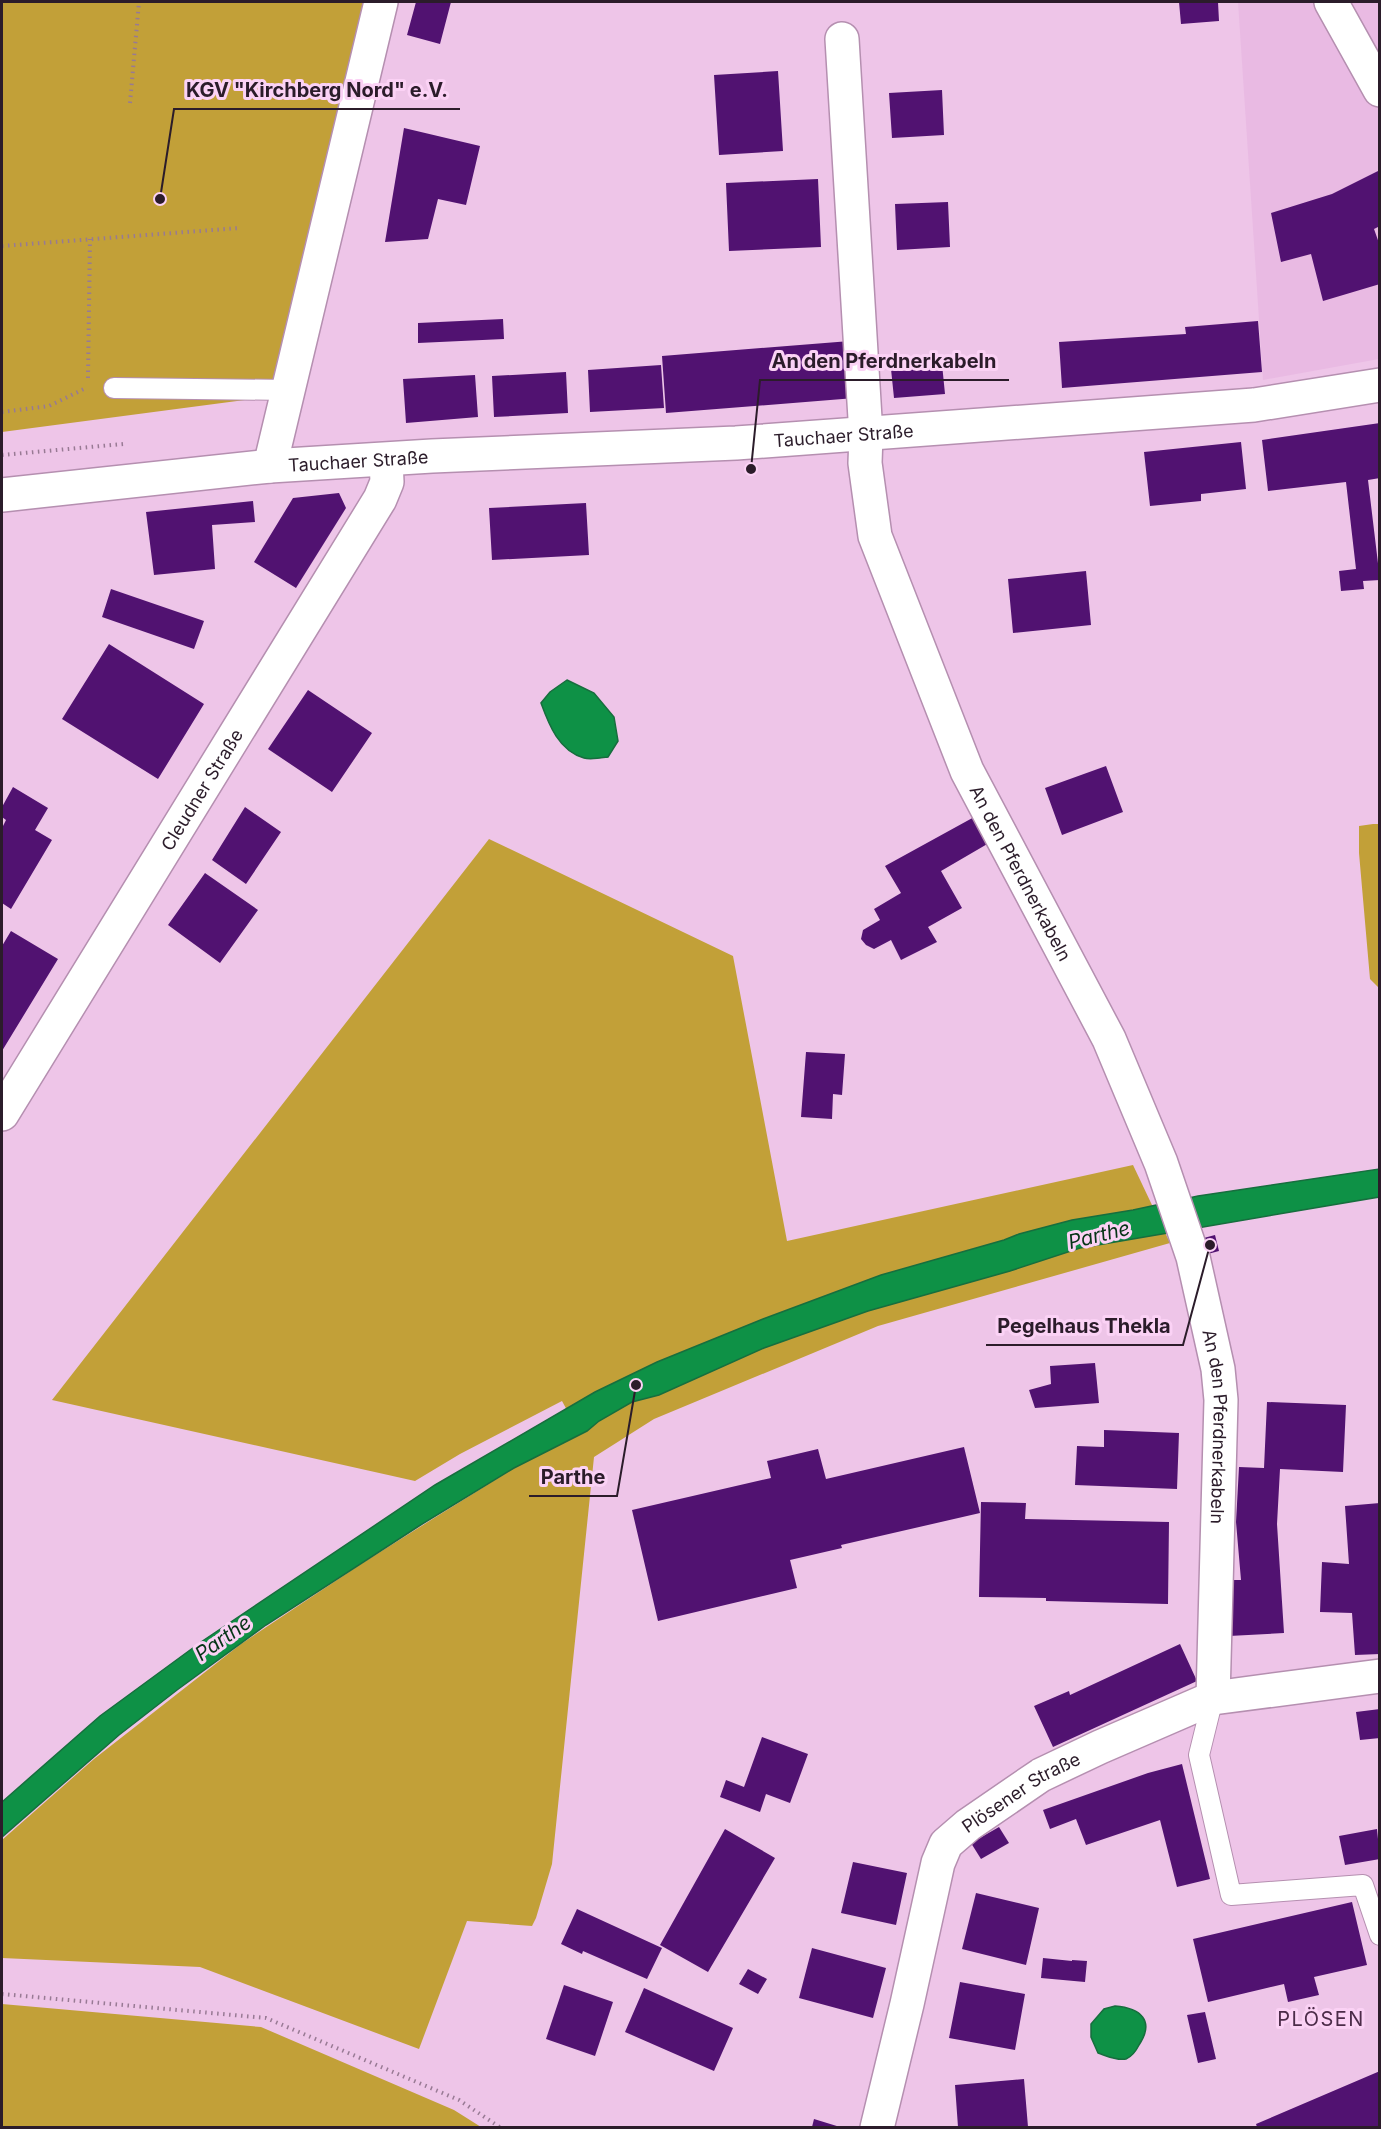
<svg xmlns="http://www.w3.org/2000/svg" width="1381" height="2129" font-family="Inter,sans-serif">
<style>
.built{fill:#e9bae3}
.green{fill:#c2a038}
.water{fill:#0e9146;stroke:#176e3e;stroke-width:1.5}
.building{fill:#511271}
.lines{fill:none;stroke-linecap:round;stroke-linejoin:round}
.lane-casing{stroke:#b58fb0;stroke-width:22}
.street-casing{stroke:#b58fb0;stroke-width:36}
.secondary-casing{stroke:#b58fb0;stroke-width:36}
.path{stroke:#987a94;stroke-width:4;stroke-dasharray:1.5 4.5;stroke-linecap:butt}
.lane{stroke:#fff;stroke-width:20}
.street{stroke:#fff;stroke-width:33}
.secondary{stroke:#fff;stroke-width:33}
.labels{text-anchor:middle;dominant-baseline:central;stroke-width:6;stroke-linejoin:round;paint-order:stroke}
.street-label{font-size:18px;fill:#2b1c2a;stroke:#fbd2f5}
.water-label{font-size:20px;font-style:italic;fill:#053416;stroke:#fbd2f5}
.neighbourhood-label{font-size:20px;letter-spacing:1.5px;fill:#4c2c49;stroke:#fbd2f5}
.leader{fill:none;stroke:#2b1c2a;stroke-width:2}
.callout-dot{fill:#2b1c2a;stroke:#fbd2f5;stroke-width:2}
.callout-label{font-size:20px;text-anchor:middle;font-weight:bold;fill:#2b1c2a;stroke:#fbd2f5;stroke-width:6;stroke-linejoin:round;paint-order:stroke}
</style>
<rect width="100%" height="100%" fill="#eec5e8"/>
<path class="built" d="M1238 2H1379V359L1263 380Z"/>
<path class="green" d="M2 2H364L274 396 2 432Z
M1373 824H1380L1379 988 1370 979 1359 853V826Z
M489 839 733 956 787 1241 1133 1165 1170 1243 878 1326 654 1419 594 1457 552 1864 536 1918 532 1926 467 1921 419 2049 200 1967 2 1958V1840L94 1759 241 1644 361 1564 517 1466 580 1434 562 1401 460 1454 415 1481 52 1400Z
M2 2004 261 2027 454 2110 481 2127H2Z"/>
<path class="water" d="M567 680 594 693 614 717 618 741 608 757C601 758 590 760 584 758 559 751 549 725 541 703L550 692Z
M1379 1169V1197L1080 1248 1010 1271 868 1311 764 1348 659 1395 632 1402 599 1421 587 1431 514 1468 419 1526 266 1625 177 1690 119 1735 2 1837V1802L100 1716 201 1642 435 1485 595 1392 657 1362 763 1319 881 1275 1004 1240 1019 1234 1072 1220 1133 1210 1198 1196Z
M1115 2006C1141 2008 1155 2021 1139 2045 1136 2051 1133 2056 1126 2059 1117 2061 1107 2056 1098 2053L1091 2037V2024L1104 2009Z"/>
<path class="building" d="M416 2H451L440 44 407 35Z
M1179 2H1218L1219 21 1181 24Z
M778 71 783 151 719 155 714 75Z
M942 90 944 135 892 138 889 93Z
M404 128 480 146 466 205 438 199 428 239 385 242Z
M1380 170V226L1374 229 1380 246V284L1323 301 1311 254 1281 262 1271 213 1332 194Z
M818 179 821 247 729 251 726 183Z
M948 202 950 247 897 250 895 204Z
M503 319 504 339 418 343V323Z
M1258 321 1262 372 1062 388 1059 342 1186 334 1185 327Z
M850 341 855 398 666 413 662 356Z
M942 364 945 394 894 398 891 369Z
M661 365 664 408 590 412 588 370Z
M566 372 568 413 494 417 492 376Z
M475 375 478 417 406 423 403 379Z
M1380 423V478L1368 480 1380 580 1363 581 1364 589 1341 591 1339 571 1356 569 1346 482 1268 491 1262 440Z
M1241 442 1246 489 1201 494V501L1150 506 1144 452Z
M339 493 346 508 296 588 254 562 293 498Z
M253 501 255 522 212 525 215 569 154 575 146 512Z
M586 503 589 555 492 560 489 508Z
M1086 571 1091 625 1013 633 1008 579Z
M111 589 204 621 194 649 102 617Z
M109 644 204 704 158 779 62 719Z
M308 690 372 733 332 792 268 749Z
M1106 766 1123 812 1062 835 1045 788Z
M13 787 48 808 35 830 52 840 11 909 2 903V828L6 820 2 817V807Z
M245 807 281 832 246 884 212 860Z
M976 816 989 843 941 871 962 908 928 927 937 942 901 960 891 940 874 949 866 945 861 939 863 930 880 920 874 909 901 893 885 866Z
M205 873 258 910 220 963 168 925Z
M11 931 58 959 2 1051V946Z
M806 1052 845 1054 842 1095 833 1094 832 1119 801 1117Z
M1215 1235 1219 1251 1204 1255 1200 1239Z
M1095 1363 1099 1403 1035 1408 1029 1390 1051 1384 1050 1366Z
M1267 1402 1346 1405 1343 1472 1280 1469 1277 1524 1284 1633 1229 1636 1227 1580H1241L1236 1522 1239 1467 1264 1468Z
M1104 1430 1179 1433 1177 1489 1075 1485 1077 1446 1104 1447Z
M964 1447 980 1513 841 1545 842 1548 790 1560 797 1588 658 1621 632 1510 771 1478 767 1461 818 1449 826 1479Z
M981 1502 1026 1503 1025 1519 1169 1522 1168 1604 1046 1601V1598L979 1597Z
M1380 1503V1654L1355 1655 1352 1613 1320 1612 1322 1562 1349 1564 1345 1506Z
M1180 1644 1197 1681 1053 1747 1034 1706 1069 1691 1070 1695Z
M1380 1709V1738L1360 1740 1356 1712Z
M762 1737 808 1754 790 1803 766 1794 760 1812 720 1797 726 1780 744 1787Z
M1182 1764 1210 1879 1177 1887 1160 1820 1086 1845 1076 1819 1050 1829 1043 1810 1148 1773Z
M999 1827 1009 1843 981 1859 971 1843Z
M725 1829 775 1858 708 1972 660 1945Z
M1377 1829 1380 1859 1345 1865 1339 1836Z
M853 1862 907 1873 896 1925 841 1913Z
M976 1893 1039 1908 1026 1965 962 1949Z
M1352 1902 1367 1965 1314 1977 1319 1995 1288 2002 1284 1984 1208 2002 1193 1939Z
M577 1909 662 1948 647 1979 583 1951 582 1954 561 1944Z
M812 1948 886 1968 873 2018 799 1998Z
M1043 1958 1072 1961V1960L1087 1961 1085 1982 1041 1978Z
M748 1969 767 1979 758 1994 739 1984Z
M960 1982 1025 1994 1015 2050 949 2038Z
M564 1985 613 2002 595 2056 546 2039Z
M644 1988 733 2028 714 2071 625 2032Z
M1205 2012 1216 2059 1198 2063 1187 2015Z
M1380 2071V2127H1257L1256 2124Z
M1024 2079 1028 2127H958L955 2085Z
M814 2119 840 2127H812Z"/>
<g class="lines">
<g class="lane-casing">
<path id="lane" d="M114 388 288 390
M1213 1698 1199 1755 1231 1895 1363 1885 1380 1935"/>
</g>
<g class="street-casing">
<g id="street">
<path id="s1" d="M842 39 866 435 865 463 875 536 967 771 1109 1039 1161 1163 1193 1257 1218 1369 1221 1400 1213 1698"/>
<path d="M270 466 381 2"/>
<path id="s2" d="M2 1114 380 499 387 482 386 460"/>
<path id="s3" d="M877 2128 907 2004 938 1863 946 1844 968 1825 1041 1775 1100 1747 1213 1698 1380 1676"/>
</g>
</g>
<g class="secondary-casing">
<g id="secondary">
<path d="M1331 2 1380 90"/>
<path id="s4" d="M2 495 270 466 432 456 736 443 1254 405 1380 385"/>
</g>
</g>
<path class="path" d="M130 103 139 2
M2 246 239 228
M88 378 90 239
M2 412 49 406 86 388
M2 455 123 444
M2 1994 266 2018 459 2100 501 2128"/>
<use href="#lane" class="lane"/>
<use href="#street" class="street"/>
<use href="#secondary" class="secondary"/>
</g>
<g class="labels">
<g class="street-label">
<text stroke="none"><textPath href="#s4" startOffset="844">Tauchaer Straße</textPath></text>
<text stroke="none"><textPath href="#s4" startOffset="358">Tauchaer Straße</textPath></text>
<text stroke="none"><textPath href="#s2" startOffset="381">Cleudner Straße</textPath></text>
<text stroke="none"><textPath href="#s1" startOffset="866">An den Pferdnerkabeln</textPath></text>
<text stroke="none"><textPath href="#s1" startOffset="1460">An den Pferdnerkabeln</textPath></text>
<text stroke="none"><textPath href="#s3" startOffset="384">Plösener Straße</textPath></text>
</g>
<g class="water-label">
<text transform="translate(1099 1235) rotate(-14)">Parthe</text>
<text transform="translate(223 1638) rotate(-35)">Parthe</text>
</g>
<g class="neighbourhood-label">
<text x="1321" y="2019">PLÖSEN</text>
</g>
</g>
<path class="leader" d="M160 199L174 109H460M751 469L760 380H1009M1210 1245L1183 1345H986M636 1385L617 1496H529"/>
<g class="callout-dot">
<circle cx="160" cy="199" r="6"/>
<circle cx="751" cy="469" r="6"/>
<circle cx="1210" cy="1245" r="6"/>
<circle cx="636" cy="1385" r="6"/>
</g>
<g class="callout-label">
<text x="317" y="97">KGV "Kirchberg Nord" e.V.</text>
<text x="884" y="368">An den Pferdnerkabeln</text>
<text x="1084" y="1333">Pegelhaus Thekla</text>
<text x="573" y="1484">Parthe</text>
</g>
<rect width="1381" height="2129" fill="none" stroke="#2b1c2a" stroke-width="6"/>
</svg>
